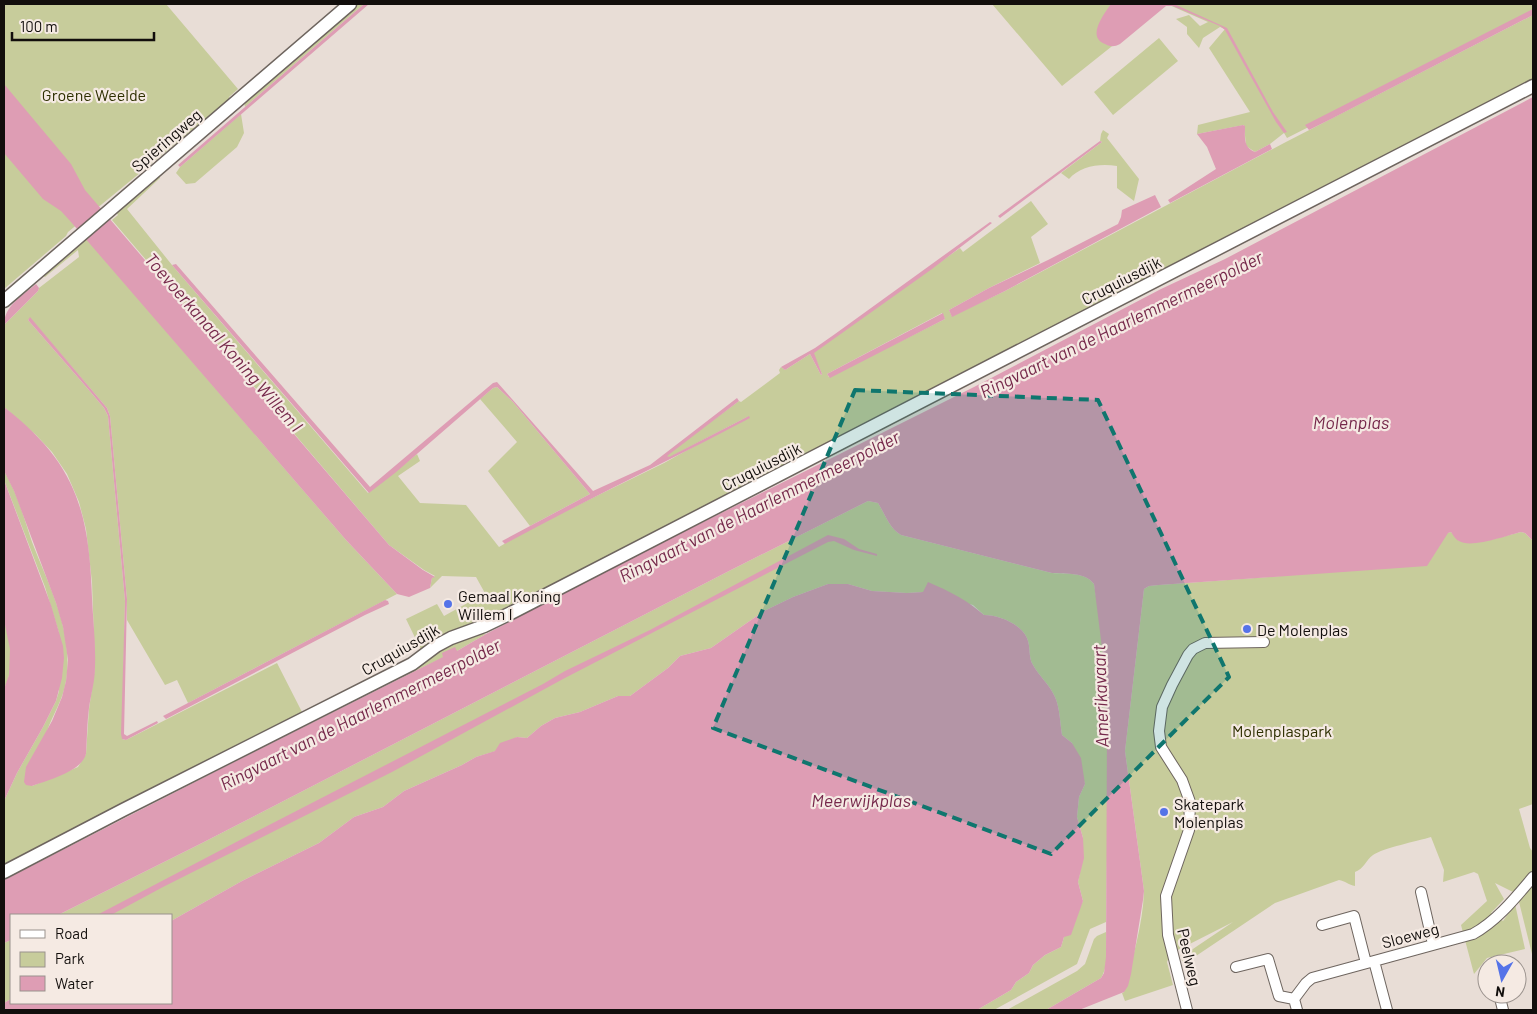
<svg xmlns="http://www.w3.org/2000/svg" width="1537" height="1014" font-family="Barlow,sans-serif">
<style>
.green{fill:#c7cc9b;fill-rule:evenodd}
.water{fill:#de9db4}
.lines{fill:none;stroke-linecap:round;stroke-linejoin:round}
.minor-casing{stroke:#6e655f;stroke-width:12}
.tertiary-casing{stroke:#6e655f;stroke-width:15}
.minor{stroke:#fff;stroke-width:10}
.tertiary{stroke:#fff;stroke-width:12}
.marked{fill:#0f766e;fill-opacity:0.2;stroke:#0f766e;stroke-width:4;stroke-dasharray:10 6;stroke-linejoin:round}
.poi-dot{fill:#5573e8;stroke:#f5eae3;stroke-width:2}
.labels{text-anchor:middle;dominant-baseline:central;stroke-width:4.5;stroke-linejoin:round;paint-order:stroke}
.park-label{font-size:16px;fill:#2d2f00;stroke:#f5eae3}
.street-label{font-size:16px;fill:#120e0c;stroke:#f5eae3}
.poi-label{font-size:16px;fill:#120e0c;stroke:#f5eae3;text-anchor:start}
.water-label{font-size:18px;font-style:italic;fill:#76294b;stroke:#f5eae3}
</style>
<rect width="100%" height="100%" fill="#e8ddd6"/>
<path class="green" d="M4 4H166L238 89 229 97 230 99 68 232 66 236 4 289Z
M358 4H364L245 107 244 102Z
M992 4H1165L1062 86Z
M1167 4H1533V13L1287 138 1284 133 1270 144 1255 152 1246 146 1244 125 1197 134 1198 125 1250 112 1209 48 1225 29 1220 27 1203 38 1199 48 1187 34V27L1176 19 1189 15 1200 26 1208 22Z
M1533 15V81L1151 280 1026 341 795 464 422 652 406 619 437 604 444 616 471 601 491 604 476 577 442 576 430 588 432 578 435 576 424 570 389 545 112 220 118 215 115 211 160 173V178L127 209 172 265 368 493 417 454 420 461 398 476 420 503 466 505 499 547 533 527 664 463 749 416 668 458 666 455 739 401 741 402 780 373 779 370 781 367 785 370 810 354 821 375 822 374 813 353 960 248 963 252 1031 201 1048 224 1031 237 1040 263 989 288 949 310 952 316 1005 291 1284 143ZM942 313 945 319 829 377 827 374Z
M1159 38 1178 61 1113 115 1094 92Z
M241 114 244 133 237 147 195 183 186 184 176 173 180 167Z
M1103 130 1109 134 1107 138 1139 179 1134 201 1117 188V166C1100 163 1080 166 1069 179L1061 173 1102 142 1100 141 1101 134Z
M85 237 346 540 397 594 188 703 177 680 165 685 127 620V599L110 416 107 408 30 318 28 320 88 389 104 408 108 416 125 601 122 739 126 740 277 663 302 712 4 864V801L17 773 43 727 56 701 59 691V633L45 587 4 480V471C17 492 24 518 32 542 49 586 74 632 66 681 63 700 53 714 47 731 40 749 37 768 32 786L78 767 86 754 89 709 95 667 92 582 86 529 79 502 67 474 52 452 36 435 4 407V325L38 291 39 288 79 257 78 250 45 277 41 274Z
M497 387 513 402 590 494 530 526 488 471 517 442 480 399 493 388Z
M868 501 878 503C885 514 889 528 901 535L1052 573C1066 574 1085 572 1094 584 1114 693 1107 812 1106 922L1090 929 1077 964 994 1010H977L1011 990 1016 982 1029 973 1033 965 1045 955 1061 947 1064 937 1083 901 1078 882 1083 858V838L1077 817 1079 797 1085 784 1072 743 1062 735C1060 723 1060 708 1055 697 1050 685 1039 676 1033 665 1028 657 1031 647 1027 638 1021 624 999 615 984 615L973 605 923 592 907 593 872 591 848 584H828L793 597 764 611 711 648 680 656 668 668 630 696H618L580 712 555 718 541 726 527 738 517 737 496 751 476 757 462 765 404 791 383 807 354 817 319 843 242 881 171 921V915H58L202 843 727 572Z
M1451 532 1459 541H1486L1521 532 1525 533 1533 541V804L1519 809 1530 848 1533 852V958L1517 894 1495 883 1504 899 1491 913 1503 921 1515 904 1525 949 1487 958 1474 974 1461 925 1487 901 1478 874 1474 872 1443 882 1444 870 1431 837C1418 841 1383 848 1373 855 1366 860 1364 869 1355 872V886C1349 885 1345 881 1339 880L1275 903 1187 962 1183 963 1181 957 1233 922 1170 954 1167 962 1173 985 1125 1001 1122 993 1124 992C1132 959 1143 925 1144 891L1125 751 1144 589 1149 586 1159 585 1281 576Z
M4 620C11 642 15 668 4 689Z
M477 634H486L457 651 401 678 447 645Z
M1106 932C1106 947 1109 966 1101 978L1046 1010H1007L1077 971 1085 964 1094 939 1097 936Z
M11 940V999L4 1003V943Z"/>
<path class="water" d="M364 4H369L180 167 178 165Z
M1111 4H1174L1227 28 1273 112 1287 132 1284 133 1276 122 1225 30 1220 26 1173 6H1166L1120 44C1114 47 1111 47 1105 44 1086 37 1104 14 1111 4Z
M1533 9V15L1333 118 1309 130 1305 125Z
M4 84 71 164 85 190 389 545 423 570 435 577 432 578 430 588 409 597 397 594 346 540 71 222 61 211 43 199 4 153Z
M1533 97V541L1525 533 1521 532C1508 535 1471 549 1459 541 1456 540 1453 535 1451 532L1448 533 1427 566 1159 585 1149 586 1144 589 1125 751 1144 891 1143 900 1131 974 1128 986 1124 992 1079 1010H1046L1101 978 1104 973 1106 957 1107 720 1103 656 1094 584C1085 572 1066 574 1052 573L901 535C889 528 885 514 878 503L868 501 727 572 202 843 58 915H11V940L4 943V880L236 761 443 657 442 653 455 647 457 651 486 634 623 562 974 387 1161 289 1225 259Z
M1243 125 1245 126C1245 138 1243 147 1255 152L1270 144 1272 149 1170 203 1168 200 1216 169 1207 147 1197 134Z
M1100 141 1102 142 1000 218 998 216Z
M1155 195 1161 207 1005 291 952 317 949 310 989 288 1048 260 1118 224 1121 217 1122 210Z
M990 222 992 223 932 269 814 353 822 374 821 375 810 354 785 370 781 367 815 348 835 334Z
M176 264 370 487 493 383 497 382 593 491 650 465 737 398 739 401 667 456 669 457 749 416 750 418C669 461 585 500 505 544L502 541 590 494 513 402 497 387 493 388 395 473 369 493 172 265Z
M36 284 39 288 38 291 4 325C4 306 22 296 36 284Z
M943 313 945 319 830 378 827 374Z
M30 317 107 408 110 416 127 599 124 734 127 736 157 721 158 723 126 740 122 739 121 734 125 601 108 416 104 408 88 389 28 320Z
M4 407C76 463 89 510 92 598 93 621 96 644 95 667 95 681 91 694 89 708 87 723 87 739 86 754 81 772 48 780 32 786L26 785 24 782 26 767 52 721 62 697 66 681 68 660 63 627 56 603 14 491 4 471Z
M4 480 51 605 63 646 64 658 62 678 56 701 43 727 17 773 4 801V689L9 675 10 649 4 620Z
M828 535 844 539 859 549 877 554V556L854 550 834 541 828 542 563 679 392 772 163 887 111 915H97L242 839 543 684 565 671 650 630Z
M928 582C949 591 967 600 984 615 999 615 1021 624 1027 638 1031 647 1028 657 1033 665 1039 676 1050 685 1055 697 1060 708 1060 723 1062 735L1072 743 1081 758 1085 784 1079 797 1077 817 1083 838 1084 858 1078 882 1083 901 1071 935 1064 937 1061 947 1045 955 1033 965 1029 973 1016 982 1011 990 977 1010H4V1003L11 999V1003H171V921L242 881 319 843 354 817 383 807 404 791 462 765 476 757 495 751 500 743 517 737 527 738 541 726 555 718 580 712 618 696H630L668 668 680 656 711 648 764 611 793 597 828 584H848L872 591 907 593 923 592Z
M385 600 388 601 389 604 365 615 166 719 163 716Z"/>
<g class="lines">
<g class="minor-casing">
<path id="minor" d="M1421 892 1433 944
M1322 925 1354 916 1366 963
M1374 961 1387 1010
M1236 967 1268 959 1279 996 1294 999
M1499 994 1503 1010
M1187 1010 1168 935 1166 896 1189 830 1190 802 1182 780 1161 747 1159 731 1162 707 1172 685 1188 655 1193 649 1205 643 1264 642
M1297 1010 1294 999 1306 983 1312 978 1473 934C1497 921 1516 897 1533 877"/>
</g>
<g class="tertiary-casing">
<path id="tertiary" d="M4 301 350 4
M4 872 123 810 412 664 436 646 451 638 484 626 511 613 1533 86"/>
</g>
<use href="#minor" class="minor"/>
<use href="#tertiary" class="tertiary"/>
</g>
<path class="marked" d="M855 390 1098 400 1229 677 1051 854 713 728Z"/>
<g class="poi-dot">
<circle cx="448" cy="604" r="5"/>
<circle cx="1247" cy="629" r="5"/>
<circle cx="1164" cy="812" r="5"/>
</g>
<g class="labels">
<g class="park-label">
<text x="94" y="94">Groene Weelde</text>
<text x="1282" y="730">Molenplaspark</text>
</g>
<g class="street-label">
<text transform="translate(166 140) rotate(-41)">Spieringweg</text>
<text transform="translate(1121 280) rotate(-27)">Cruquiusdijk</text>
<text transform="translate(761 466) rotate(-27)">Cruquiusdijk</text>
<text transform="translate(400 649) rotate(-30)">Cruquiusdijk</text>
<text transform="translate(1410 935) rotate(-15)">Sloeweg</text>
<text transform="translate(1190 957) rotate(77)">Peelweg</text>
</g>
<g class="poi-label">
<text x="458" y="595">Gemaal Koning<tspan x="458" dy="18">Willem I</tspan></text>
<text x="1257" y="629">De Molenplas</text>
<text x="1174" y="803">Skatepark<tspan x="1174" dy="18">Molenplas</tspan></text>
</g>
<g class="water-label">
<text transform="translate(1121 324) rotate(-26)">Ringvaart van de Haarlemmermeerpolder</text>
<text transform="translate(224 342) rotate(49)">Toevoerkanaal Koning Willem I</text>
<text x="1351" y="422">Molenplas</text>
<text transform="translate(759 506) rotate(-27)">Ringvaart van de Haarlemmermeerpolder</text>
<text transform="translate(1100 696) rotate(-92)">Amerikavaart</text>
<text transform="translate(360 714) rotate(-27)">Ringvaart van de Haarlemmermeerpolder</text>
<text x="861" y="800">Meerwijkplas</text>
</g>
</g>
<rect width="1537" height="1014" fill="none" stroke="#120e0c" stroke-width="10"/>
<rect x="10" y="914" width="162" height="90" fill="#f5eae3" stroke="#9a928d"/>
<rect x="20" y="930" width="25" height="8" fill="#ffffff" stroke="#9a928d"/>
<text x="55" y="939" font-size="15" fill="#120e0c">Road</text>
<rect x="20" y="952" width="25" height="15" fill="#c7cc9b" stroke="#9a928d"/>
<text x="55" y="964" font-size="15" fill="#120e0c">Park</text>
<rect x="20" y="976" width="25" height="15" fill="#de9db4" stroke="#9a928d"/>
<text x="55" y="989" font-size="15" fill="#120e0c">Water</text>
<g transform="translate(1502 979) rotate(188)"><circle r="24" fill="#f5eae3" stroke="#9a928d"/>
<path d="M0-4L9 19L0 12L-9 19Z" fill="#5573e8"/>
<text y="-8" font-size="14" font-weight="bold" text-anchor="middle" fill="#120e0c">N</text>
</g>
<path d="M12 32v8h142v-8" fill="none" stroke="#120e0c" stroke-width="2.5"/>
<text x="20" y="32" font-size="15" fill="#120e0c" stroke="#f5eae3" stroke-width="4" paint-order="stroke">100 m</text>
</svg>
